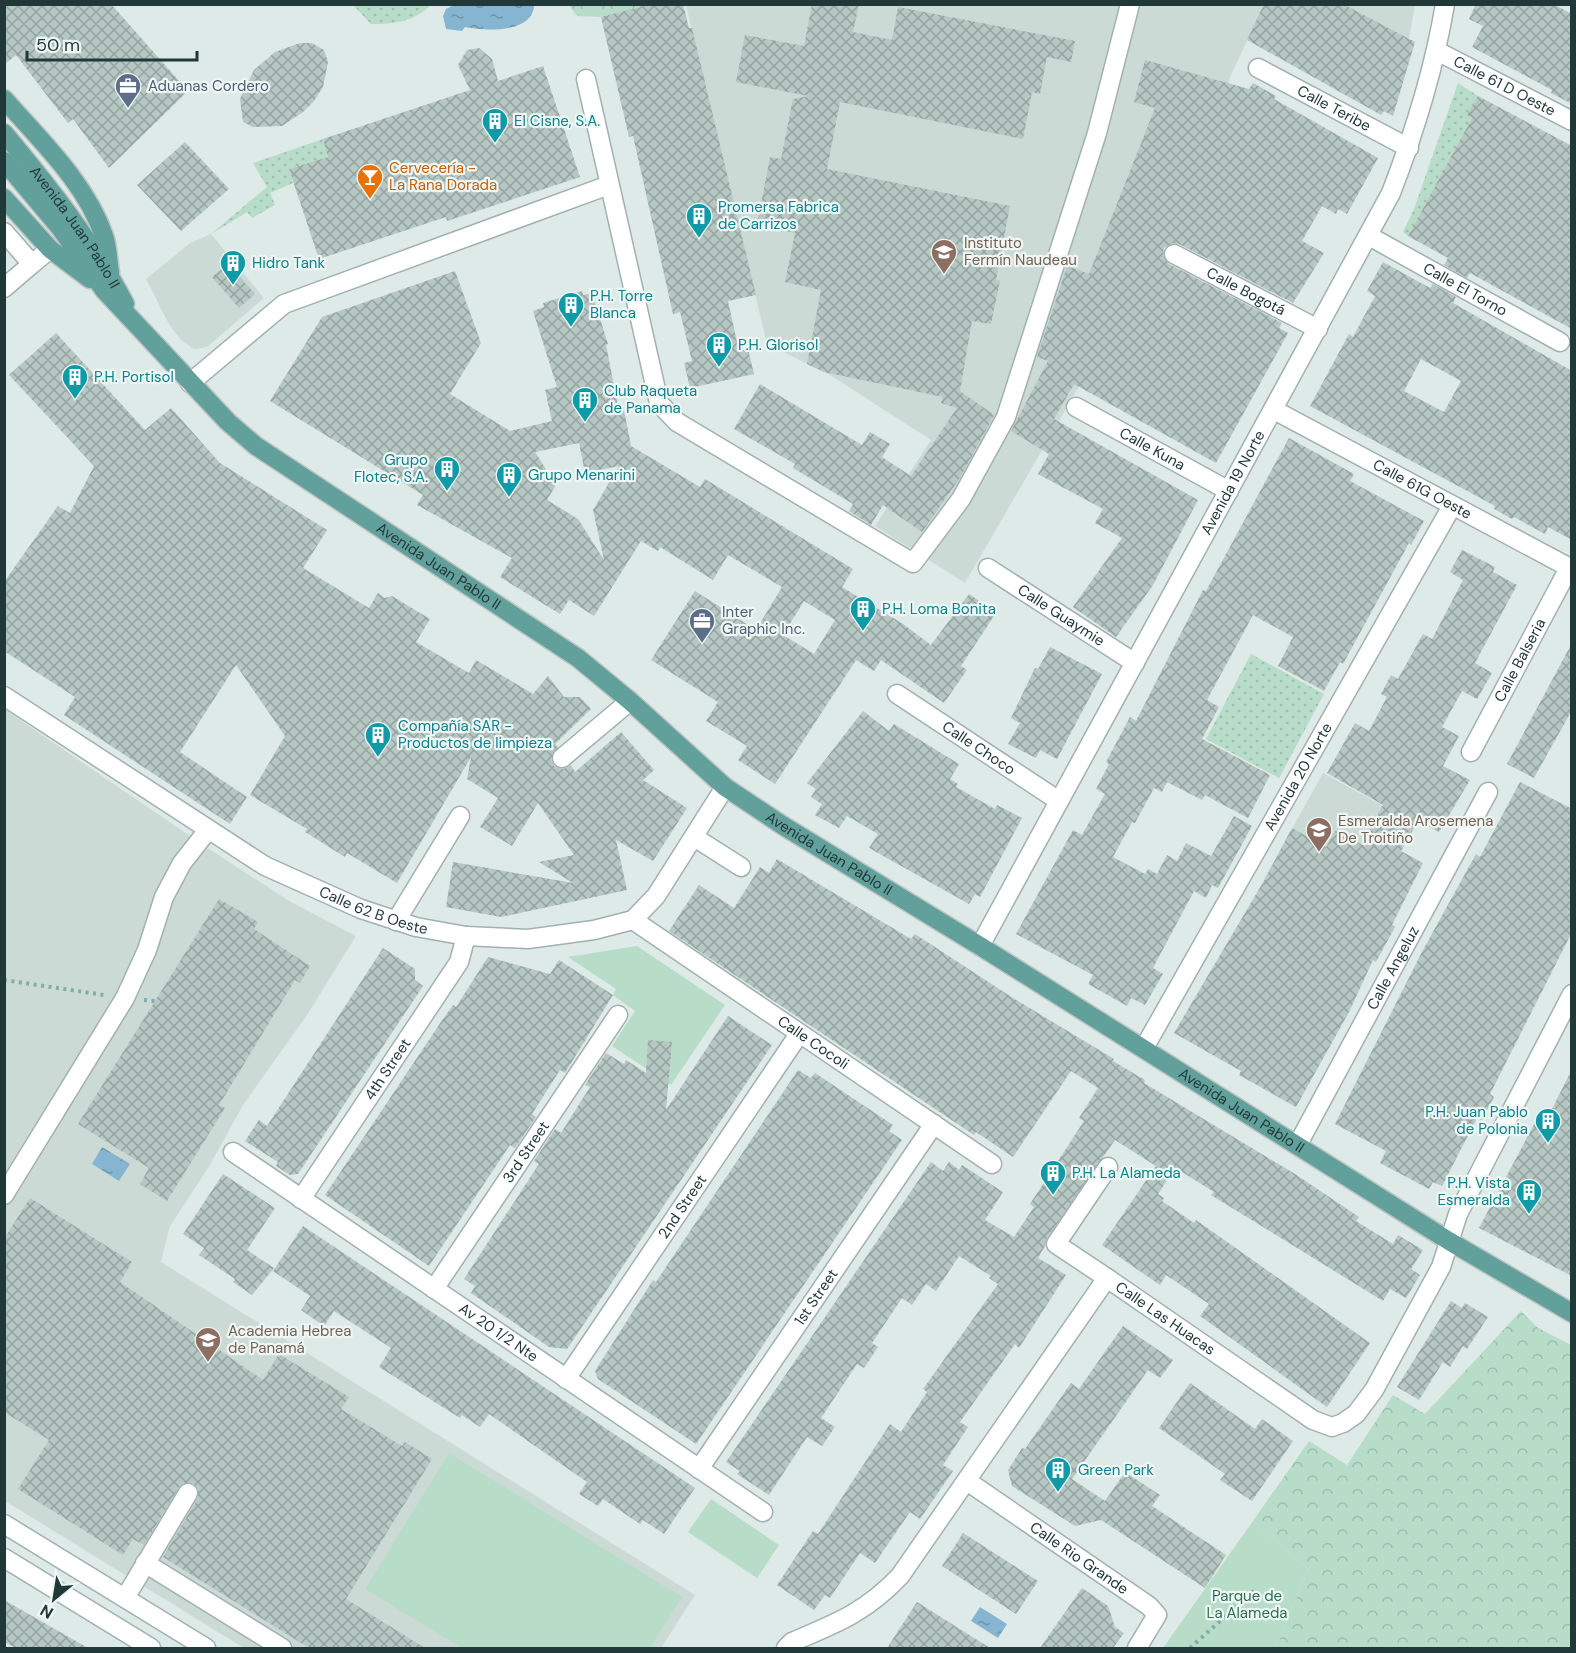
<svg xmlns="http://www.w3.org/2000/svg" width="1576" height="1653" font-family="'DM Sans',sans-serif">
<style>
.built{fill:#ccdad6}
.grass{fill:url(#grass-dots)}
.forest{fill:url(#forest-crowns)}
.park{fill:#b7dcc8}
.water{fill:url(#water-ripples)}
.building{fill:url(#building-cross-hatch);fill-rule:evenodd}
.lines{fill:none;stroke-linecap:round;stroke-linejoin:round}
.minor-casing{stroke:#a1b1af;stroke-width:21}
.major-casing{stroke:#bcc4c3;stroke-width:21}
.path{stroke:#7eaea8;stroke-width:4;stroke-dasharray:3 4.5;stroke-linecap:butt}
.minor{stroke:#fff;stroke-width:18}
.major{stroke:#62a09c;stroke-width:18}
.labels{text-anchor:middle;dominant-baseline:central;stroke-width:4.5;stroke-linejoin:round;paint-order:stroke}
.service-label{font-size:15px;fill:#4e5e75;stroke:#eef7f4;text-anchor:start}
.street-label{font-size:15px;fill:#203938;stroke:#eef7f4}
.culture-label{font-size:15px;fill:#0d838f;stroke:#eef7f4;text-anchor:start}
.food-label{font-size:15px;fill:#c56008;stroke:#eef7f4;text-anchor:start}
.education-label{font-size:15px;fill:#785e54;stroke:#eef7f4;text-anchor:start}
.park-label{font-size:15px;fill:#2a7053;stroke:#eef7f4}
</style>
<defs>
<pattern id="grass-dots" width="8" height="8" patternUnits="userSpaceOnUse" patternTransform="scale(1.5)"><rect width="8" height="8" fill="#b7dcc8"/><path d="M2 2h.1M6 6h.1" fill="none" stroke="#9dbead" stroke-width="1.8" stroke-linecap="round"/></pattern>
<pattern id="forest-crowns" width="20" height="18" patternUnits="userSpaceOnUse" patternTransform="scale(1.5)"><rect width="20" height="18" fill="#b7dcc8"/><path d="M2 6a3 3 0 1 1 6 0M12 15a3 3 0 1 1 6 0" fill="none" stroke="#9dbead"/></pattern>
<pattern id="water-ripples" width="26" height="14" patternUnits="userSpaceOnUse" patternTransform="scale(1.5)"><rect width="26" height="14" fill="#85b5d0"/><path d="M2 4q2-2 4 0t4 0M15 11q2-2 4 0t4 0" fill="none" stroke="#6c94aa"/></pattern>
<pattern id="building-cross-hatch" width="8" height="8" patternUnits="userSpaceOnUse" patternTransform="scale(1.5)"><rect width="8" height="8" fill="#b7c7c4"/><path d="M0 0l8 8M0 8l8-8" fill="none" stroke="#94a3a0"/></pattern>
</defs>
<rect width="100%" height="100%" fill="#deeae7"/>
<path class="built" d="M686 5H1264L1231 75 1214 127 1081 383 965 583 875 526 931 440 830 375 767 344Z
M1343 5H1415L1409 39Z
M211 234 264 298 207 347 194 349 181 340 170 326 146 279 190 243Z
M4 709 209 849 291 902 356 936 307 1015 243 1105 210 1165 170 1226 161 1262 695 1595 661 1648H244L5 1501Z
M1323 773 1385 807 1326 913 1264 879Z"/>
<path class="grass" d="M353 5H431C413 22 395 24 371 24Z
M1458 83 1478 96 1468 115 1472 118 1408 236 1403 232 1414 209Z
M323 139 328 157 289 169 293 183 270 193 275 205 252 218 247 212 211 234 267 187 253 163Z
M1251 654 1324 694 1279 778 1206 739Z"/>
<path class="forest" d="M569 5H652L601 17 577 16Z
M1521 1311 1538 1328 1571 1345V1648H1276L1308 1569 1253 1521 1309 1441 1347 1465 1393 1395 1425 1414Z"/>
<path class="park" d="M637 946 725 1005 671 1085 612 1046 635 1011 613 995 616 989 568 957Z
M449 1453 682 1597 650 1648H462L365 1589Z
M711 1499 779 1545 757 1578 688 1532Z
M1253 1521 1308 1569 1276 1648H1163Z"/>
<path class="water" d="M454 5V4L534 5C533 34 484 31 465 27L462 31 446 29 443 16 446 9Z
M102 1147 130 1164 119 1181 92 1164Z
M980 1607 1007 1624 998 1638 971 1621Z"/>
<path class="building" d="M4 4H111L188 91 109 168 73 119 68 123 16 55 4 65Z
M652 4H683L689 28H692L756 295 728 301 739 351 748 349 754 374 690 388 684 363 692 361 680 312 673 314 633 136 629 137 601 17Z
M812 4H859L853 32 892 40 898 7 1075 41 1071 62 1047 57 1040 94 1032 92 1023 139 840 102 827 169 1010 206 996 280 1000 281 991 324 972 321 960 391 994 415 960 478 922 532 883 505 871 525 849 511 853 504 793 468 795 464 734 429 760 384 862 445 870 432 890 444 882 457 911 476 957 408 941 403 943 397 824 372 807 364 821 290 785 282 795 233 757 225 770 157 781 159 793 99 808 96 736 82 745 35 804 46Z
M1264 4H1343L1415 42 1393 116 1384 111 1381 115 1247 40Z
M1476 4H1553L1572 14V104L1551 93 1552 90 1472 47 1483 26 1469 19Z
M300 43H312L324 50 328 62 323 87 314 101 303 112 282 126 253 127 243 122 240 99 254 70 275 52Z
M479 48 492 59 498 81 543 66 580 177 447 221 446 217 319 259 289 169 328 157 323 139 470 90 458 65 467 50Z
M1145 60 1249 89 1253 83 1276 96 1274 99 1378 158 1347 214 1338 209 1336 214 1322 206 1302 241 1324 253 1293 303 1179 244 1173 243 1164 248 1163 255 1169 264 1282 323 1279 328 1288 333 1216 463 1074 384 1054 419 1198 500 1153 585 1116 637 1073 607 1122 538 1095 523 1103 509 1038 474 1049 454 1011 431 1048 361 1037 357 1067 266 1089 274 1155 108 1134 102Z
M1478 96 1572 146V329L1470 273 1467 278 1444 265 1448 258 1408 236 1472 118 1467 115Z
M185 142 229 189 181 231 137 185Z
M1383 262 1430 288 1433 284 1456 297 1453 303 1572 371V540L1548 527 1545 534 1514 517 1512 519 1494 509 1495 506 1310 406 1349 334 1353 337 1375 296 1367 291ZM1421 359 1461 381 1444 412 1404 391Z
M228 263 255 294 239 308 212 277Z
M455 271 481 343 450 394 510 431 552 421 545 390 557 387 533 311 544 307 543 303 582 291 583 295 592 293 608 344 606 345 619 411 624 410 631 446 700 487 705 479 853 569 842 587 903 624 931 645 969 594 987 606 984 610 994 616 961 666 967 670 944 703 881 660 874 671 856 660 775 784 738 760 747 746 706 721 718 702 651 660 695 591 756 630 782 587 728 555 713 580 660 547 658 551 641 541 594 616 569 600 560 614 500 577 512 558 417 505 423 495 270 401 322 317ZM579 443 585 473 619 466 593 510 604 560 578 519 547 500 556 485 535 452ZM804 601 835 620 814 654 783 635Z
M56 333 145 430 171 408 220 463 327 530 303 568 369 608 378 593 385 598 392 596 430 619 416 642 469 673 476 660 533 694 548 676 564 697H580L591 709 555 744 558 747 551 759 554 766 563 769 571 765 575 772 621 732 654 770 643 780 687 808 653 861 616 840 627 890 501 917 446 907 453 862 573 883 539 862 574 855 538 803 512 846 480 827 498 798 467 779 471 757 397 883 347 853 345 857 305 832 307 829 250 795 285 736 236 665 180 752 247 797 230 824 64 715 75 697 4 651V582L58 506 70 513 94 466 9 375Z
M1289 438 1354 474 1350 481 1424 521 1411 545 1409 543 1343 664 1340 662 1324 691 1278 666 1293 637 1253 615 1207 700 1219 707 1202 739 1270 775 1248 818 1205 795 1202 800 1167 782 1162 792 1154 788 1135 823 1132 822 1113 857 1145 874 1148 869 1157 874 1167 855 1177 861 1186 843 1211 856 1234 816 1252 826 1218 888 1212 885 1206 898 1194 891 1153 968 1163 974 1145 1005 1131 998 1127 1006 1088 984 1093 975 1016 934 1073 830 1082 835 1105 794 1096 789 1109 764 1106 762 1130 717 1136 721 1203 590 1206 591Z
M1462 550 1495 567 1493 572 1517 585 1475 663 1492 673 1477 699 1462 691 1442 727 1459 736 1443 766 1470 780 1439 832 1418 821 1401 851 1423 863 1392 925 1395 927 1376 962 1373 960 1349 1012 1296 1107 1239 1075 1241 1071 1174 1033 1265 879 1292 828 1326 847 1336 830 1362 845 1383 805 1327 773 1355 723 1369 731 1387 697 1381 694 1391 675 1398 679 1423 634 1432 639 1463 580 1450 572Z
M1572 643V710L1534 778 1507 764Z
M1050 647 1102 674 1057 759 1040 750 1036 758 1008 744 1020 723 1011 718 1035 668 1038 669Z
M863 711 889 731 894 724 959 764 950 779 958 784 956 787 995 809 997 805 1022 818 980 897 975 894 969 904 869 848 878 834 847 816 839 828 815 815 822 804 811 797 816 789 807 783Z
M1520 782 1572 809V932L1490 1094 1494 1097 1482 1120 1477 1118 1442 1186 1433 1182 1429 1189 1380 1163 1386 1151 1335 1124 1423 950 1476 854 1480 857Z
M777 859 911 939 915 934 1013 998 1114 1059 1113 1061 1145 1080 1144 1083 1295 1174 1359 1217 1356 1221 1393 1244 1398 1235 1423 1250 1411 1269 1420 1275 1406 1298 1390 1289 1383 1301 1211 1195 1214 1192 1182 1172 1179 1176 1173 1171 1158 1194 1164 1198 1162 1201 1194 1223 1196 1220 1370 1343 1327 1407 1200 1316 1209 1304 1166 1275 1160 1285 1102 1245 1156 1166 1115 1140 1047 1238 1045 1246 1038 1258 1066 1275 1019 1348 1015 1344 960 1422 968 1427 943 1465 953 1471 920 1519 910 1512 875 1563 860 1553 830 1598 825 1595 814 1610 777 1585 813 1531 818 1534 890 1424 901 1432 927 1392 923 1389 998 1284 989 1278 991 1276 959 1256 936 1291 926 1284 912 1305 902 1298 872 1343 878 1347 864 1368 857 1364 821 1418 835 1427 822 1446 807 1437 769 1495 737 1474 740 1471 726 1462 931 1162 943 1171 949 1162 959 1170 962 1165 1003 1192 985 1220 1014 1237 1034 1207 1030 1204 1084 1121 1079 1118 1098 1088 1071 1071 1013 1157 976 1132 974 1135 669 931 699 885 734 908 760 867 769 873Z
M219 899 258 922 254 929 310 966 300 983 295 980 219 1105 225 1108 167 1201 140 1184 149 1168 78 1124Z
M383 948 415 969V980L423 986 298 1174 290 1175 276 1166 278 1162 245 1141 259 1120 267 1126Z
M488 957 550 974 559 960 613 995 565 1073 560 1070 532 1114 536 1117 515 1148 510 1145 429 1266 325 1195 443 1019 453 1005 456 1007Z
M728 1016 772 1045 567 1349 549 1347 471 1293 475 1286 464 1279 539 1164 534 1161 555 1129 561 1133 590 1087 585 1085 606 1053 624 1064 626 1060 646 1073 648 1040 672 1042 666 1110Z
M1572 1069V1276L1479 1228 1540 1113 1548 1117Z
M798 1070 811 1078 815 1073 893 1125 889 1131 902 1140 696 1444 598 1379 595 1371 653 1280 656 1282Z
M223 1174 275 1208 247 1250 274 1268 252 1295 233 1282 235 1279 199 1255 204 1248 183 1234Z
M30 1198 132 1262 120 1282 263 1380 279 1354 349 1397 341 1409 402 1446 405 1442 432 1459 346 1599 425 1648H309L163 1557 198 1498V1488L193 1483H183L179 1487 144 1545 133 1539 123 1555 18 1489 49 1440 4 1412V1239Z
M303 1226 695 1488 664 1534 643 1520 640 1524 603 1499 598 1506 579 1494 587 1482 489 1414 480 1427 462 1415 460 1418 379 1367 391 1348 334 1311 324 1326 301 1310 310 1296 273 1271Z
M1451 1301 1462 1308 1465 1303 1488 1317 1467 1349 1463 1346 1450 1367 1443 1362 1419 1400 1397 1387Z
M1123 1326 1173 1360 1160 1378 1148 1370 1072 1479 1105 1501 1125 1472 1160 1495 1152 1506 1226 1555 1205 1588 1101 1520 1075 1526 1012 1486 1008 1470 1022 1448 1025 1449 1071 1383 1079 1389Z
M1190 1383 1255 1429 1262 1419 1293 1441 1252 1501 1220 1480 1225 1474 1159 1428Z
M963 1533 1038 1581 1016 1614 942 1566Z
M1082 1588 1108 1606 1115 1627 1124 1633 1113 1648H1040Z
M4 1600 88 1648H16L4 1642Z
M917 1602 990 1648H887Z"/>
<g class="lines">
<g class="minor-casing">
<g id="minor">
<path id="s1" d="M1437 51 1572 121"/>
<path id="s2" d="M1258 68 1409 148"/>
<path d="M586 79 659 403 677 422 913 563 961 499 1006 417 1097 133 1130 4"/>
<path d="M4 232 32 264 50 249"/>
<path id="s3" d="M1369 236 1560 342"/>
<path id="s4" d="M1174 254 1318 329"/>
<path d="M4 288 32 264"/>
<path d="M190 383 284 304 609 185"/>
<path id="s5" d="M1076 407 1229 491"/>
<path id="s6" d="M1274 410 1572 569"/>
<path id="s7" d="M988 568 1135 663"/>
<path id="s8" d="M897 694 1059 801"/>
<path id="s9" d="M4 696 265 866 361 909 416 927 466 936 528 939 594 930 633 920 656 896 725 787"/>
<path id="s10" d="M1471 752 1569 568"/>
<path d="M562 758 630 701"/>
<path d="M694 837 741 867"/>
<path id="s11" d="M633 920 992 1164"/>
<path d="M396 921 460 816"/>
<path id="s12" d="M980 946 1391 193C1415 131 1434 70 1445 4"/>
<path id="s13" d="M1144 1048 1452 506"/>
<path id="s14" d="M1298 1144 1488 792"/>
<path id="s15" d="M233 1152 763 1512"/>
<path d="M4 1195 125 998 147 950 164 897 182 863 208 830"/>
<path id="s16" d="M301 1199 459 962 466 936"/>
<path d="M1107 1278 1056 1244 1108 1167"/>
<path id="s17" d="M434 1289 618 1015"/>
<path id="s18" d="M566 1379 799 1034"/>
<path id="s19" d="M699 1469 934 1124"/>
<path id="s20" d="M967 1481 1149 1606 1157 1615 1137 1648"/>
<path d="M4 1524 206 1648"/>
<path d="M4 1558 151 1648"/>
<path d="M145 1563 282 1648"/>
<path d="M125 1598 188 1493"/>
<path id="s21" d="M786 1648 792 1642C837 1623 866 1612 900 1576L1107 1278 1313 1420 1332 1427 1343 1423 1356 1414 1374 1390 1441 1267 1458 1214 1572 994"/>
</g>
</g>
<g class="major-casing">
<g id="major">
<path d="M4 99C40 140 86 183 104 236 108 247 108 261 110 272"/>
<path id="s22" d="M4 133C49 187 93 242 125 304"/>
<path id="s23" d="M4 161 61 229 104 290 228 422 256 446 578 658 630 701 725 787 782 825 980 946 1449 1241 1572 1313"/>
<path d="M4 198 50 249 90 279"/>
</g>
</g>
<path class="path" d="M4 980 104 995
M144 1000 155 1001
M1190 1648 1256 1589"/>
<use href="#minor" class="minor"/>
<use href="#major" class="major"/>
</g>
<defs>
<g id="office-pin" transform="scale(1.35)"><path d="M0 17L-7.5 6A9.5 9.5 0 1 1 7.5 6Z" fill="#5c6f8a" stroke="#eef7f4"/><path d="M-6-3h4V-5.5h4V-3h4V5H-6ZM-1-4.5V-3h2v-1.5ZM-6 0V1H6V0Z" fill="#fff"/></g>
<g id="building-pin" transform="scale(1.35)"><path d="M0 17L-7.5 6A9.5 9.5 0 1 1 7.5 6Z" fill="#0f9aa8" stroke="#eef7f4"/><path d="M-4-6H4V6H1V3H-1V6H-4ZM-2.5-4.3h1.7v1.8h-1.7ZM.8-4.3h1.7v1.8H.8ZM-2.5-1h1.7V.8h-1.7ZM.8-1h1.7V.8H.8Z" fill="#fff"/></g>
<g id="bar-pin" transform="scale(1.35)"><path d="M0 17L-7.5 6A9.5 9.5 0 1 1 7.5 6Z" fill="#e8710a" stroke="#eef7f4"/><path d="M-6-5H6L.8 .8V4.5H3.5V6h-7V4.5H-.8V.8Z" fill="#fff"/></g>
<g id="school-pin" transform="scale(1.35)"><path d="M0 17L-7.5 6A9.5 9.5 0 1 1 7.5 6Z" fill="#8d6e63" stroke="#eef7f4"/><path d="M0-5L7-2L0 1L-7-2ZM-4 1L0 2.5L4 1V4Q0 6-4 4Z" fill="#fff"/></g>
</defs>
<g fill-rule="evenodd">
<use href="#office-pin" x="128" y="86"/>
<use href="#building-pin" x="495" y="121"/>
<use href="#bar-pin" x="370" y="177"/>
<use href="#building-pin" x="699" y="216"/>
<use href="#school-pin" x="944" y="252"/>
<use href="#building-pin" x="233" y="263"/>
<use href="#building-pin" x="571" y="305"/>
<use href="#building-pin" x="719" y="345"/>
<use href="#building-pin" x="75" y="377"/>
<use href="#building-pin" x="585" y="400"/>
<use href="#building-pin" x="447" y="469"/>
<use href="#building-pin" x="509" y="475"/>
<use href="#building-pin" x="863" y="609"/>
<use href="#office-pin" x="702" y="621"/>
<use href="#building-pin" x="378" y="735"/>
<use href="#school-pin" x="1319" y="830"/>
<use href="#building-pin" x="1548" y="1121"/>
<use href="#building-pin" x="1053" y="1173"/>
<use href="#building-pin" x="1529" y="1192"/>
<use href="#school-pin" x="208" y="1340"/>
<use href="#building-pin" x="1058" y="1470"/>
</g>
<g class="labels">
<g class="service-label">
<text x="148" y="86">Aduanas Cordero</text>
<text x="722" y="612">Inter<tspan x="722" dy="17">Graphic Inc.</tspan></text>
</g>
<g class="street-label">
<text stroke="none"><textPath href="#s1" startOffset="76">Calle 61 D Oeste</textPath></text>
<text stroke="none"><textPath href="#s2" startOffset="86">Calle Teribe</textPath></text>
<text stroke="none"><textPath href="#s22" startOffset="118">Avenida Juan Pablo II</textPath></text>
<text stroke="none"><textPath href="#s3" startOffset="110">Calle El Torno</textPath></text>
<text stroke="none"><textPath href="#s4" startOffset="81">Calle Bogotá</textPath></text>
<text stroke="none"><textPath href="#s5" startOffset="87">Calle Kuna</textPath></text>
<text stroke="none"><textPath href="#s12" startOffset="528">Avenida 19 Norte</textPath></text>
<text stroke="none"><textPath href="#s6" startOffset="168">Calle 61G Oeste</textPath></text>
<text stroke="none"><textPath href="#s23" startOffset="600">Avenida Juan Pablo II</textPath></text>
<text stroke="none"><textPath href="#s7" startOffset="87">Calle Guaymie</textPath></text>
<text stroke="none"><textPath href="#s10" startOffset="104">Calle Balseria</textPath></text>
<text stroke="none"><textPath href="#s8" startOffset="98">Calle Choco</textPath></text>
<text stroke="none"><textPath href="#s13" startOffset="312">Avenida 20 Norte</textPath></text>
<text stroke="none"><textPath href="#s23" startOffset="1086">Avenida Juan Pablo II</textPath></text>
<text stroke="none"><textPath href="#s9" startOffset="429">Calle 62 B Oeste</textPath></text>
<text stroke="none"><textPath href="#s14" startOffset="200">Calle Angeluz</textPath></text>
<text stroke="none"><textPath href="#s11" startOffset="218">Calle Cocoli</textPath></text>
<text stroke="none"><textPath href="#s16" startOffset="156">4th Street</textPath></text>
<text stroke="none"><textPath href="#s23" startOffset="1572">Avenida Juan Pablo II</textPath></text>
<text stroke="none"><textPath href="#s17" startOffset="165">3rd Street</textPath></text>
<text stroke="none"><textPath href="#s18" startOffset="208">2nd Street</textPath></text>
<text stroke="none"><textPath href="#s19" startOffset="208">1st Street</textPath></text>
<text stroke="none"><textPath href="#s21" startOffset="570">Calle Las Huacas</textPath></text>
<text stroke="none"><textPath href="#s15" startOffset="321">Av 20 1/2 Nte</textPath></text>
<text stroke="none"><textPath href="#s20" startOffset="136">Calle Rio Grande</textPath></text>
</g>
<g class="culture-label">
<text x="514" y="121">El Cisne, S.A.</text>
<text x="718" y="207">Promersa Fabrica<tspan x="718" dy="17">de Carrizos</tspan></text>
<text x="252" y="263">Hidro Tank</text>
<text x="590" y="296">P.H. Torre<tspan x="590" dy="17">Blanca</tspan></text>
<text x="738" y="345">P.H. Glorisol</text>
<text x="94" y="377">P.H. Portisol</text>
<text x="604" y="391">Club Raqueta<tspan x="604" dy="17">de Panama</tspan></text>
<text x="428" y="460" text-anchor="end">Grupo<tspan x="428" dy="17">Flotec, S.A.</tspan></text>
<text x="528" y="475">Grupo Menarini</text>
<text x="882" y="609">P.H. Loma Bonita</text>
<text x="398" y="726">Compañía SAR -<tspan x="398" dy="17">Productos de limpieza</tspan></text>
<text x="1528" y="1112" text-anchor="end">P.H. Juan Pablo<tspan x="1528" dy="17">de Polonia</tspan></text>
<text x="1072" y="1173">P.H. La Alameda</text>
<text x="1510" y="1183" text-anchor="end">P.H. Vista<tspan x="1510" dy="17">Esmeralda</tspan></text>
<text x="1078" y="1470">Green Park</text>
</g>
<g class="food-label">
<text x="389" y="168">Cervecería -<tspan x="389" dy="17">La Rana Dorada</tspan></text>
</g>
<g class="education-label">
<text x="964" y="243">Instituto<tspan x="964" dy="17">Fermín Naudeau</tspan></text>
<text x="1338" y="821">Esmeralda Arosemena<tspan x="1338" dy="17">De Troitiño</tspan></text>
<text x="228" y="1331">Academia Hebrea<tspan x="228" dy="17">de Panamá</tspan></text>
</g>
<g class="park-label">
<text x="1247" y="1596">Parque de<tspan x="1247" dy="17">La Alameda</tspan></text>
</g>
</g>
<rect width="1576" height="1653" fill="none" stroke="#203938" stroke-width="12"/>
<g transform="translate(54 1599) rotate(210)" stroke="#eef7f4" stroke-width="4.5" paint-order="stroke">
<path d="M0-4.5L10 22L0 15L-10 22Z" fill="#203938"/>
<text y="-9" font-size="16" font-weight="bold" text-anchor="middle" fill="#203938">N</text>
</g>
<path d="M27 51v9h170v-9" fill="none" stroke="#203938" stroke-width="3"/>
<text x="36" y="51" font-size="18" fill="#203938" stroke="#eef7f4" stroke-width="4.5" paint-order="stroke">50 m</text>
</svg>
